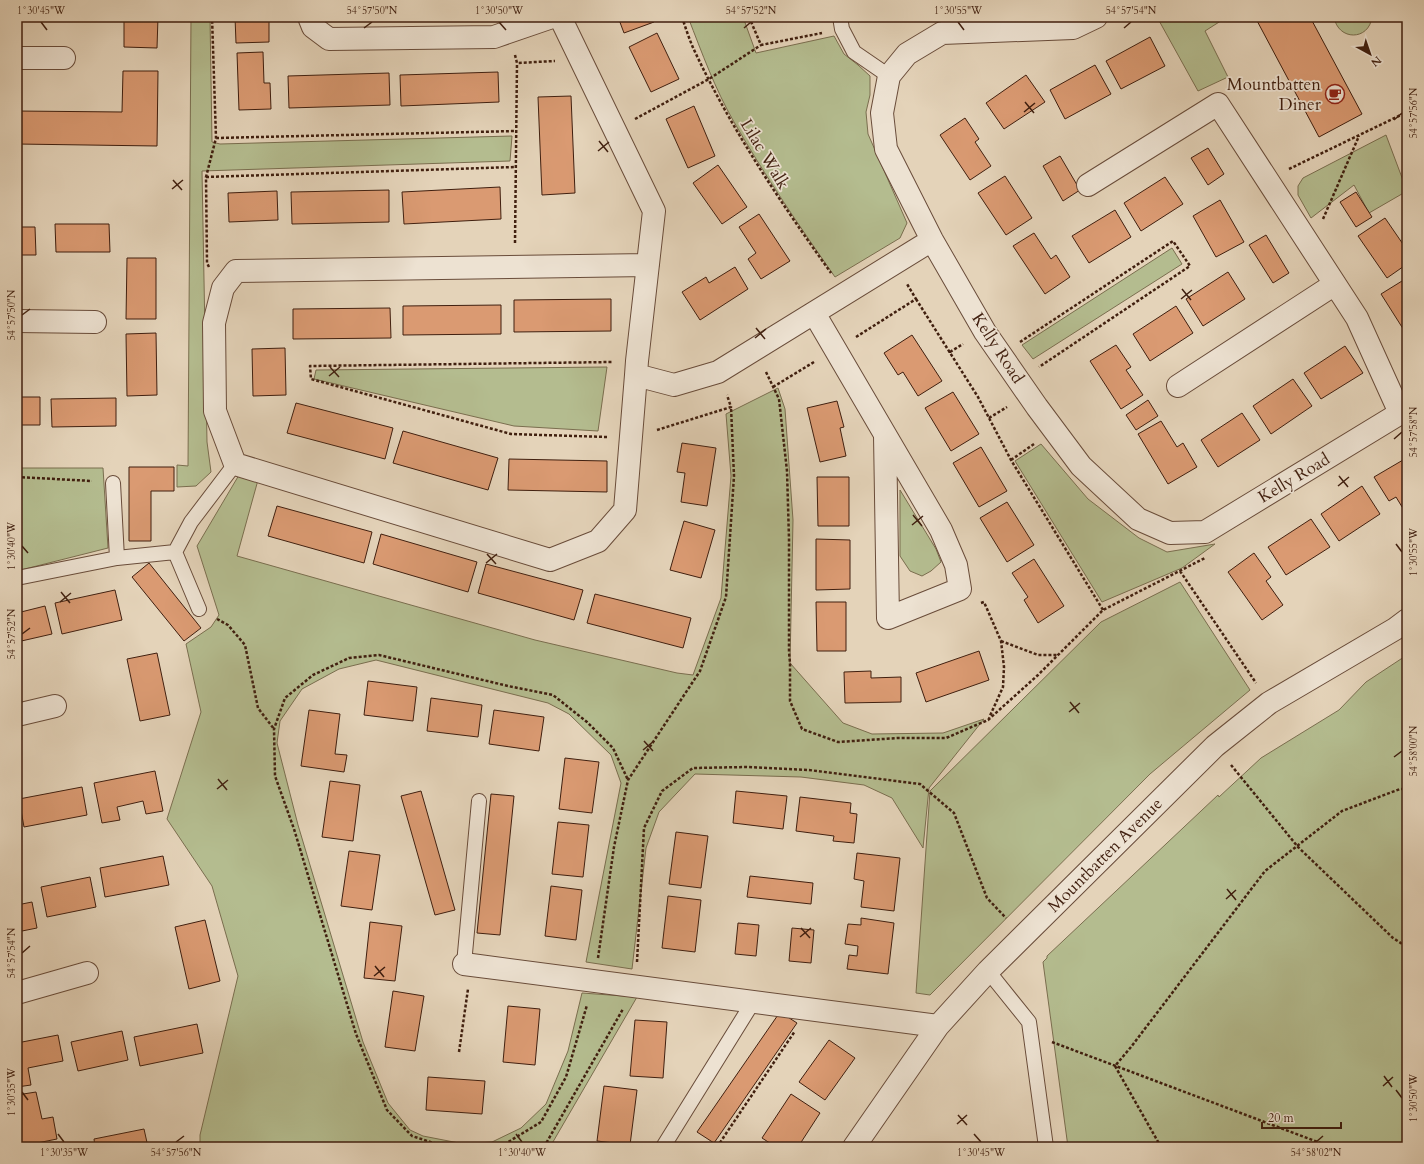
<svg xmlns="http://www.w3.org/2000/svg" width="1424" height="1164" font-family="Cardo,serif">
<style>
.green{fill:#b4bc8f;stroke:#7a6e4f}
.building{fill:#da9a72;stroke:#401f0f}
.lines{fill:none;stroke-linecap:round;stroke-linejoin:round}
.service-casing{stroke:#694c3a;stroke-width:16}
.minor-casing{stroke:#694c3a;stroke-width:24}
.path{stroke:#401f0f;stroke-width:2.5;stroke-dasharray:3 2;stroke-linecap:butt}
.service{stroke:#ede2d2;stroke-width:14}
.minor{stroke:#ede2d2;stroke-width:22}
.ticks{fill:none;stroke:#401f0f;stroke-width:1.5}
.labels{text-anchor:middle;dominant-baseline:central;stroke-width:3.5;stroke-linejoin:round;paint-order:stroke}
.poi-label{font-size:17px;fill:#401f0f;stroke:#ede2d2;text-anchor:end}
.street-label{font-size:17px;fill:#401f0f;stroke:#ede2d2}
.neatline{fill:none;stroke:#401f0f;stroke-width:1.5}
.ticks-label{font-size:10px;text-anchor:middle;fill:#401f0f}
</style>
<rect width="100%" height="100%" fill="#e4d3b9"/>
<filter id="stains"><feTurbulence type="fractalNoise" baseFrequency=".005" numOctaves="4"/><feColorMatrix values="0 0 0 0 .2 0 0 0 0 .09 0 0 0 0 .02 0 0 0 .5 -.17"/></filter>
<radialGradient id="worn" r=".72"><stop offset=".6" stop-color="#630" stop-opacity="0"/><stop offset="1" stop-color="#630" stop-opacity=".3"/></radialGradient>
<path class="green" d="M191 17H210L212 142 220 144 512 136 510 161 202 171 207 442 211 472 196 486 177 487V465L188 466Z
M688 17H743L756 53 834 36 844 54 858 65 870 76V95L866 112 868 134 907 223 900 238 835 277C800 227 765 176 734 122 715 89 702 53 688 17Z
M1157 17H1227L1205 31 1228 77 1198 91Z
M1334 17H1372C1369 41 1338 41 1334 17Z
M1386 135 1407 191 1369 213 1354 185 1311 218 1298 195V186L1303 178Z
M1172 248 1182 264 1033 359 1022 345Z
M607 367 598 431 514 426 314 379 316 370Z
M778 388 785 409 793 520 790 663 843 723 872 734 943 733 984 719 929 788 923 848 892 798 864 785 801 777 695 774 659 812 646 848 632 969 586 962 621 783 611 755 569 714 548 703 376 660 339 669 302 689 280 721 277 743 298 825 363 1042 388 1103 410 1130 423 1136 464 1144 492 1142 521 1128 546 1104 568 1051 582 993 637 997 550 1147H200V1135L238 976 212 886 167 819 201 712 186 644 211 627 219 615 197 546 239 475 258 480 237 556 535 640 677 673 693 675 721 598 731 476 726 414Z
M1041 444 1088 499 1139 538 1167 552 1215 544 1182 568 1102 602 1015 461Z
M17 468H103L108 548 17 571Z
M900 490 936 549 941 562 931 571 922 576 910 571 900 556Z
M1180 582 1250 690 1150 774 930 995 916 993 930 791 1101 622Z
M1407 655V1147H1068L1043 962 1047 958V956L1218 795 1219 797 1261 758 1339 710 1366 682Z"/>
<path class="building" d="M124 17H158L157 48 124 47Z
M235 17H269V42L236 43Z
M618 17H652L654 22 624 33Z
M1255 17H1310L1362 114 1319 137Z
M657 33 679 79 651 92 629 47Z
M1150 37 1165 66 1121 89 1106 61Z
M263 52 264 83H270L271 109 239 110 237 53Z
M1095 65 1111 94 1065 119 1050 90Z
M123 71H158L157 146 17 144V111L122 112Z
M498 72 499 102 401 106 400 75Z
M389 73 390 105 289 108 288 76Z
M1026 75 1045 102 1004 129 986 103Z
M571 96 575 193 542 195 538 97Z
M694 106 715 156 688 168 666 119Z
M965 118 979 139 975 142 991 166 970 180 940 135Z
M1208 148 1224 174 1208 185 1191 158Z
M1060 156 1080 190 1063 201 1043 166Z
M718 165 747 207 722 224 693 183Z
M1005 176 1032 218 1006 235 978 193Z
M1165 177 1183 204 1141 231 1124 203Z
M500 187 501 219 404 224 402 192Z
M389 190V222L292 224 291 192Z
M277 191 278 220 229 222 228 193Z
M1356 192 1372 217 1356 227 1340 202Z
M1220 200 1244 242 1216 257 1193 216Z
M1115 210 1131 237 1089 263 1072 236Z
M759 214 790 261 761 279 748 259 756 253 739 227Z
M1385 218 1407 250V264L1387 278 1358 236Z
M55 224H109L110 252H56Z
M17 227H35L36 255H17Z
M1034 233 1051 259 1056 255 1070 277 1045 294 1013 246Z
M1266 235 1289 273 1273 283 1249 245Z
M127 258H156V319H126Z
M735 267 748 289 700 320 682 292 706 277 709 283Z
M1228 272 1245 299 1203 326 1186 299Z
M1402 281 1407 288V335L1381 294Z
M611 299V331L514 332V300Z
M501 305V334L403 335V306Z
M1176 306 1193 333 1150 361 1133 334Z
M390 308 391 338 293 339V309Z
M156 333 157 395 127 396 126 334Z
M912 335 942 381 918 396 903 372 898 375 884 353Z
M1116 345 1131 367 1126 370 1143 395 1121 409 1090 361Z
M1345 346 1363 373 1321 399 1304 373Z
M285 348 286 395 253 396 252 349Z
M1293 379 1312 406 1271 434 1253 406Z
M953 392 979 434 951 451 925 408Z
M17 397H40V425H17Z
M116 398V426L52 427 51 399Z
M1148 400 1158 416 1136 430 1126 415Z
M837 401 844 427 840 428 846 456 820 462 807 408Z
M296 403 393 428 385 459 287 433Z
M1242 413 1260 440 1218 467 1201 440Z
M1161 421 1177 447 1183 443 1197 467 1168 484 1138 434Z
M403 431 498 458 488 490 393 463Z
M682 443 716 448 707 506 681 502 685 473 677 472Z
M981 447 1007 491 979 507 953 463Z
M509 459 607 461V492L508 490Z
M1403 460 1407 466V515L1396 497 1389 501 1374 477Z
M129 467H174V491H151V541H129Z
M817 477H849V526H818Z
M1362 486 1380 514 1339 541 1321 514Z
M1007 502 1034 545 1007 562 980 518Z
M277 506 372 532 364 563 268 536Z
M1311 519 1330 547 1286 575 1268 547Z
M684 521 715 530 701 578 670 570Z
M381 534 477 562 468 592 373 564Z
M816 539 850 540V589L816 590Z
M1254 553 1271 577 1266 581 1283 605 1262 620 1228 572Z
M1034 559 1064 606 1038 623 1024 600 1028 597 1012 573Z
M149 563 201 628 184 641 132 577Z
M486 564 583 590 574 620 478 593Z
M115 590 122 620 62 634 55 603Z
M595 594 691 618 683 648 587 623Z
M816 602H846V651H817Z
M45 606 52 634 17 642V613Z
M979 651 989 680 926 702 916 673Z
M157 653 170 715 140 721 127 659Z
M871 671V678L901 677V702L845 703 844 672Z
M368 681 417 687 413 721 364 715Z
M431 698 482 705 478 737 427 731Z
M309 710 340 714 335 754 347 755 344 772 301 766Z
M494 710 544 717 539 751 489 744Z
M565 758 599 762 592 813 559 809Z
M155 771 163 811 146 814 143 801 117 807 120 820 102 823 94 783Z
M330 781 360 785 353 841 322 837Z
M82 787 87 815 24 827 19 799Z
M421 791 455 910 435 915 401 796Z
M736 791 787 796 783 829 733 823Z
M491 794 514 796 500 935 477 933Z
M800 797 851 803 850 813 857 814 854 843 833 841 834 836 796 831Z
M558 822 589 825 583 877 552 874Z
M676 832 708 836 701 888 669 884Z
M349 851 380 855 372 910 341 906Z
M857 853 900 858 894 911 861 907 864 881 854 879Z
M163 856 169 885 105 897 100 868Z
M750 876 813 883 811 904 747 897Z
M90 877 96 907 47 917 41 887Z
M551 886 582 890 576 940 545 936Z
M668 896 701 900 695 952 662 948Z
M32 902 37 928 17 932V905Z
M861 918 894 923 888 974 847 969 849 955 857 956 858 946 845 944 848 924 861 925Z
M205 920 220 981 189 989 175 927Z
M370 922 402 926 395 981 364 978Z
M738 923 759 925 756 956 735 954Z
M792 928 814 930 811 963 789 961Z
M393 991 424 996 415 1051 385 1047Z
M508 1006 540 1009 535 1065 503 1062Z
M780 1012 797 1023 714 1143 697 1132Z
M635 1020 667 1022 663 1078 630 1076Z
M197 1024 203 1053 140 1066 134 1037Z
M122 1031 128 1060 78 1071 71 1042Z
M58 1035 63 1061 28 1068 31 1085 17 1087V1043Z
M829 1040 855 1058 825 1100 799 1082Z
M428 1077 485 1081 482 1114 426 1110Z
M604 1086 637 1090 630 1145 597 1141Z
M36 1092 42 1119 53 1117 57 1139 17 1147V1095Z
M791 1094 820 1113 798 1147H776L762 1138Z
M144 1129 148 1147H95L94 1139Z"/>
<g class="lines">
<g class="service-casing">
<path id="service" d="M840 17 842 29 854 52 889 76
M113 483 117 558
M17 578 117 558 175 552
M199 609 175 552 191 522 235 464
M464 964 479 801
M988 971 1029 1022 1046 1147
M663 1147 753 1002"/>
</g>
<g class="minor-casing">
<path id="minor" d="M309 17 313 27 329 39 494 37 552 17
M560 17 654 211 637 361 636 375 625 510 598 541 550 560 235 464 215 411 214 323 223 288 236 271 648 265
M1096 17 1073 28 942 33 907 54 889 76 882 113 886 149 932 240 985 332 1037 407 1081 466 1138 519 1170 533 1205 532 1407 409
M17 58H64
M1088 185 1218 104 1357 318 1400 413
M814 313 941 530 956 565 960 589 888 618 885 435
M17 321 95 322
M636 375 674 385 718 372 932 240
M1178 386 1335 284
M17 715 55 706
M464 964 938 1026
M17 993 87 973
M854 1147 938 1026 988 971 1215 746 1269 703 1395 629 1407 620"/>
</g>
<path class="path" d="M682 17C686 29 690 42 696 54 733 132 781 203 831 273
M749 17 761 45 822 33
M515 55 517 63 555 61
M635 119 709 79 761 45
M216 138 516 131
M1289 169 1407 112
M206 177 515 167
M1323 219 1359 136
M515 243 517 63
M209 267 207 263 206 177 216 138 212 17
M916 299 978 397 1011 460 1103 610
M856 337 916 299 907 284
M1020 342 1173 241 1190 266 1039 367
M950 352 963 344
M766 372 779 399 787 471 789 539V652L790 663V701L802 729 838 742 898 738H946L988 720 1038 675 1103 610 1205 558
M773 387 814 362
M989 418 1007 407
M657 430 731 407 727 395
M607 437 511 434 311 379 310 366 612 362
M1011 460 1034 444
M17 477 92 481
M1180 571 1256 683
M981 603 984 602 1001 641 1004 667 1003 687 989 718
M217 619 228 625 245 645 258 708 274 729
M1001 641 1038 655H1057
M1231 765 1298 847 1393 938 1407 947
M598 958 614 847 628 780 700 671 726 597 734 476 731 407
M637 962 644 828 662 791 693 768 747 767 809 770 920 784 954 813 987 898 1006 918
M1052 1042 1331 1147
M459 1052 468 989
M446 1147 412 1136 387 1110 356 1034 294 829 275 776 274 729 285 698 313 675 349 658 379 655 508 686 553 695 587 722 613 748 628 780
M495 1147H500L541 1122 566 1077 587 1005
M544 1147 623 1009
M717 1147 795 1031
M1161 1147 1115 1066 1131 1047 1265 871 1342 811 1400 789H1407"/>
<use href="#service" class="service"/>
<use href="#minor" class="minor"/>
</g>
<path class="ticks" d="M41 22 47 30M499 22 506 30M958 22 964 30M364 28 372 22M744 28 751 22M1124 28 1131 22M1025 102 1034 113M1024 112 1035 103M1394 120 1402 113M599 141 608 152M598 151 609 142M173 180 182 190M172 189 183 180M1182 289 1191 300M1181 299 1192 290M22 315 30 309M756 328 765 339M755 338 766 329M330 367 339 377M329 376 340 367M1394 439 1402 432M1339 476 1348 487M1338 486 1349 477M913 515 922 526M912 525 923 516M1396 544 1402 552M22 546 28 553M487 554 496 564M486 563 497 554M61 592 70 603M60 602 71 593M22 634 30 628M1070 702 1079 713M1069 712 1080 703M644 741 653 751M643 750 654 741M1394 757 1402 751M218 779 227 790M217 789 228 780M1227 889 1236 900M1226 899 1236 890M801 928 810 938M800 937 811 928M22 953 30 946M375 966 384 977M374 976 385 967M1384 1076 1392 1087M1383 1086 1393 1077M1396 1090 1402 1098M22 1092 28 1100M958 1115 967 1125M957 1124 967 1115M58 1134 64 1142M516 1134 522 1142M974 1134 981 1142M176 1142 184 1136M1316 1142 1323 1136"/>
<defs>
<g id="cafe-ring" transform="scale(1)"><circle r="9.5" fill="#ede2d2" stroke="#8f2418" stroke-width="1.5"/><path d="M-5.5-4.5H6V0H3Q3 3.5 0 3.5H-2.5Q-5.5 3.5-5.5 0ZM3-3.2v2h1.7v-2ZM-6 4.5H4V6H-6Z" fill="#8f2418"/></g>
</defs>
<g fill-rule="evenodd">
<use href="#cafe-ring" x="1335" y="94"/>
</g>
<g class="labels">
<g class="poi-label">
<text x="1321" y="84">Mountbatten<tspan x="1321" dy="20">Diner</tspan></text>
</g>
<g class="street-label">
<text transform="translate(765 154) rotate(59)">Lilac Walk</text>
<text transform="translate(998 348) rotate(57)">Kelly Road</text>
<text transform="translate(1294 478) rotate(-31)">Kelly Road</text>
<text transform="translate(1105 855) rotate(-45)">Mountbatten Avenue</text>
</g>
</g>
<rect width="1424" height="1164" fill="none" stroke="#e4d3b9" stroke-width="44"/>
<g transform="translate(1370 54) rotate(140)" stroke="#ede2d2" stroke-width="3" paint-order="stroke">
<path d="M0-3L7 15L0 10L-7 15Z" fill="#401f0f"/>
<text y="-6" font-size="11" font-weight="bold" text-anchor="middle" fill="#401f0f">N</text>
</g>
<path d="M1262 1122v6h79v-6" fill="none" stroke="#401f0f" stroke-width="2"/>
<text x="1268" y="1122" font-size="12" fill="#401f0f" stroke="#ede2d2" stroke-width="3" paint-order="stroke">20 m</text>
<rect x="22" y="22" width="1380" height="1120" class="neatline"/>
<g class="ticks-label">
<text x="41" y="14">1°30'45"W</text>
<text x="372" y="14">54°57'50"N</text>
<text x="499" y="14">1°30'50"W</text>
<text x="751" y="14">54°57'52"N</text>
<text x="958" y="14">1°30'55"W</text>
<text x="1131" y="14">54°57'54"N</text>
<text transform="translate(1413 113) rotate(-90)" y="4">54°57'56"N</text>
<text transform="translate(11 315) rotate(-90)" y="4">54°57'50"N</text>
<text transform="translate(1413 432) rotate(-90)" y="4">54°57'58"N</text>
<text transform="translate(11 546) rotate(-90)" y="4">1°30'40"W</text>
<text transform="translate(1413 552) rotate(-90)" y="4">1°30'55"W</text>
<text transform="translate(11 634) rotate(-90)" y="4">54°57'52"N</text>
<text transform="translate(1413 751) rotate(-90)" y="4">54°58'00"N</text>
<text transform="translate(11 953) rotate(-90)" y="4">54°57'54"N</text>
<text transform="translate(11 1092) rotate(-90)" y="4">1°30'35"W</text>
<text transform="translate(1413 1098) rotate(-90)" y="4">1°30'50"W</text>
<text x="64" y="1156">1°30'35"W</text>
<text x="176" y="1156">54°57'56"N</text>
<text x="522" y="1156">1°30'40"W</text>
<text x="981" y="1156">1°30'45"W</text>
<text x="1316" y="1156">54°58'02"N</text>
</g>
<rect width="100%" height="100%" filter="url(#stains)"/>
<rect width="100%" height="100%" fill="url(#worn)"/>
</svg>
